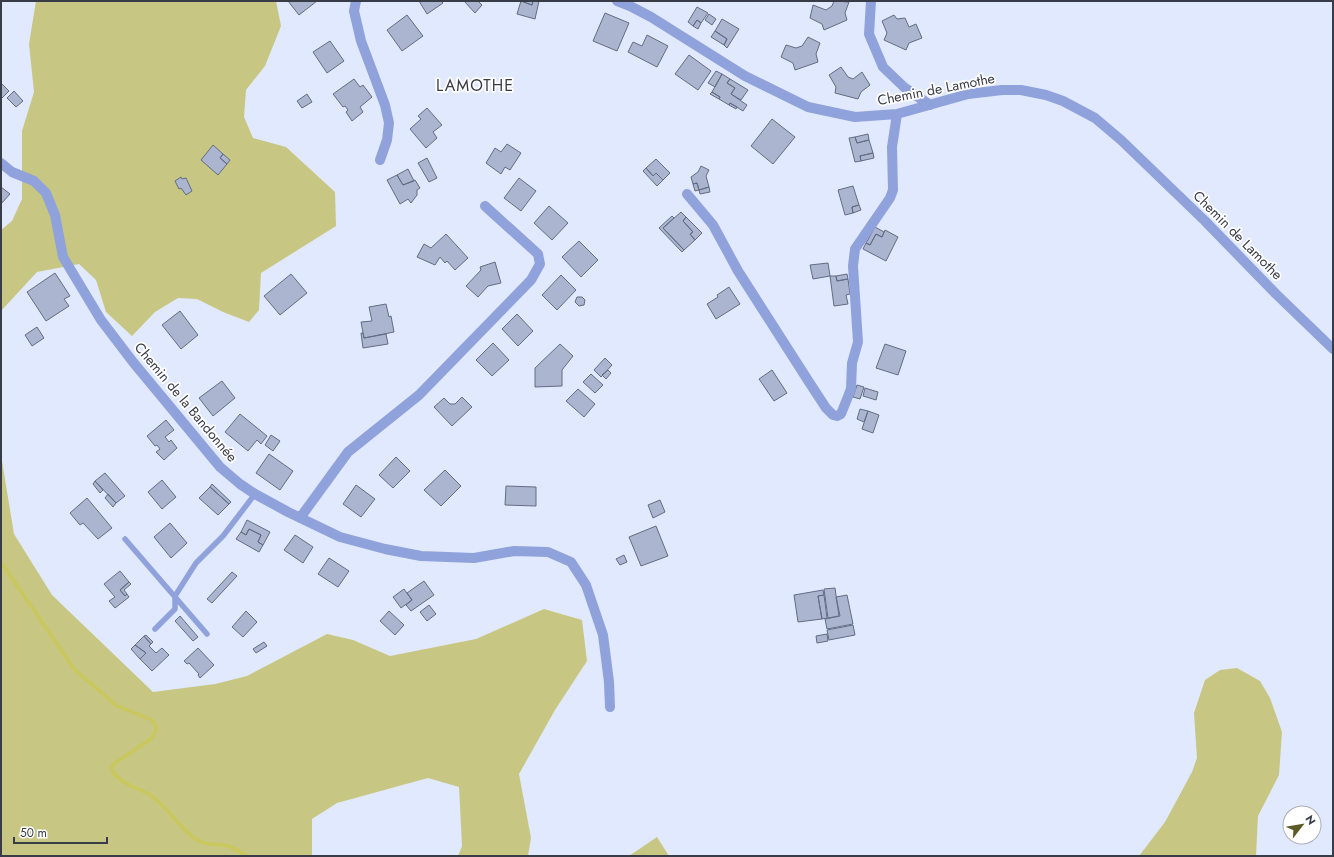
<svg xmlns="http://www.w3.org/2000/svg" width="1334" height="857" font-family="Jost,sans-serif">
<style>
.green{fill:#c7c783}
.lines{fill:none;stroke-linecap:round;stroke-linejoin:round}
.stream{stroke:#cac75d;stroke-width:3.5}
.building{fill:#acb5cf;stroke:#636c84}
.lane{stroke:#8fa2db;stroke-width:5.5}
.street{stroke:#8fa2db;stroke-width:10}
.labels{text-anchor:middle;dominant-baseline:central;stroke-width:3.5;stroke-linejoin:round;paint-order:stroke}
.street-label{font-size:14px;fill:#383c47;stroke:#fff}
.quarter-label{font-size:16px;letter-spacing:1px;fill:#383c47;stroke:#fff}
</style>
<rect width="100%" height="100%" fill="#e1e9ff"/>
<path class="green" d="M36 1H276L281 26 265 66 246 90 244 117 253 138 286 147 335 192 336 226 261 273 259 310 249 322 223 312 197 299 178 298 155 312 132 336 106 312 96 280 79 264 37 272 1 311V230L12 221 22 199V131L34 92 29 44Z
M1 455 14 534 52 595 153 692 215 684 247 676 327 634 353 640 390 656 476 639 544 609 582 620 587 661 555 710 519 774 531 838 528 856H458L462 846 459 787 428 778 337 803 312 819V856H1Z
M1237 668 1260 681 1270 698 1282 732 1279 775 1258 816 1256 856H1139L1165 822 1192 772 1197 758 1194 713 1205 680 1220 670Z
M657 837 669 856H629Z"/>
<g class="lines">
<path class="stream" d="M1 562 74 669 117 706 152 720 156 726V730L151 739 115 763 111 768C117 783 137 787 150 795 169 807 182 833 201 842 210 846 220 843 228 846 235 848 241 853 247 856"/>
</g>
<path class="building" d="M288 1H317L299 15Z
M419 1H441L443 3 427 14Z
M464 1H478L482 5 475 13Z
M521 1H533L532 5Z
M521 1 532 5 533 1H539L535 19 517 14Z
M834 1 849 2 845 13 847 20 824 30 822 24 810 18 813 5 826 10 832 6Z
M697 7 708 13 701 23 697 20 693 26 688 22Z
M605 13 629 23 617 51 593 41Z
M709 14 716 19 712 25 705 20Z
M407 15 423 36 402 51 387 30Z
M894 15 897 19 905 18 909 27 916 24 922 38 909 43 906 50 884 40 887 33 882 21Z
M722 19 739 29 727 48 724 45 727 39 715 31Z
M697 20 701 23 698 29 693 26Z
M715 31 727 39 724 45 711 37Z
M647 35 668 46 657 67 628 52 633 42 642 46Z
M808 37 820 43 816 54 818 62 795 70 793 63 781 57 786 45 796 48 802 46Z
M330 41 344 61 327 73 313 52Z
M689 55 711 71 698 90 675 74Z
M841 67 848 77 853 79 862 72 870 85 861 92 858 99 835 93 836 87 829 75Z
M716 71 722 74 715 87 708 83Z
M722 74 730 79 727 83 735 88 731 94 747 105 743 111 730 103 729 105 719 99 720 97 712 92Z
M354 79 360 87 363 85 372 97 360 107 363 112 352 121 346 112 348 110 345 106 343 107 333 94Z
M730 79 748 90 741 100 731 94 735 88 727 83Z
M1 83 9 91 1 99Z
M14 91 23 101 16 107 7 98Z
M712 92 720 97 719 99 710 94Z
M307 94 312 102 302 108 297 101Z
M730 103 737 107 736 109 729 105Z
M427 108 442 125 433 132 437 138 426 148 410 129 421 119 418 116Z
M772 119 795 137 773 164 751 146Z
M868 134 869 140 857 143 855 137Z
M855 137 857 143 869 140 873 153 860 156 861 161 855 162 849 138Z
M507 144 521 153 510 170 505 167 501 174 486 163 495 148 501 152Z
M213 145 223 154 220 158 227 164 218 175 201 160Z
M873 153 874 158 861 161 860 156Z
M223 154 230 160 227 164 220 158Z
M427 158 437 178 429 182 418 163Z
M656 159 670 173 663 180 656 173 653 176 646 168Z
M701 166 709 170 706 176 709 187 699 190 697 183 693 184 691 177 698 172Z
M646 168 653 176 656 173 663 180 657 186 643 171Z
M408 169 414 181 403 185 397 175Z
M397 175 403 185 415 180 420 188 417 190V195L411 203 408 199 400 204 387 180Z
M181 177 182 179 186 178 192 191 186 195 181 188 179 189 175 181Z
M519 178 536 191 521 211 504 198Z
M697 183 699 190 695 191 693 184Z
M853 186 859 205 852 207 853 213 845 215 838 190Z
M1 187 10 194 1 204Z
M709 187 710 192 700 194 699 190Z
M859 205 861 210 853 213 852 207Z
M549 206 568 223 552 240 534 223Z
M681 212 686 217 683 221 693 232 690 234 695 240 684 250 663 228Z
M672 216 674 218 663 228 684 250 682 252 659 228Z
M686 217 702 233 695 240 690 234 693 232 683 221Z
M875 227 884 232 882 237 876 234 870 245 866 243Z
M885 230 898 237 886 261 863 249 866 243 870 245 876 234 882 237Z
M446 234 468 258 455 270 447 261 445 263 440 257 435 265 417 257 424 244 431 248Z
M579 241 598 260 581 277 562 257Z
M495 262 501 283 488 286 478 297 466 286 481 270 480 267Z
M828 263 830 276 813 279 810 265Z
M55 273 70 296 64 299 69 306 46 321 27 292Z
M291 274 307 293 280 315 264 296Z
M847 274 848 279 837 281 836 276Z
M561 275 576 290 557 310 542 295Z
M830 276H836L837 281 848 279 850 294 846 295 848 304 834 306Z
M729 287 740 304 716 319 707 304 718 297 717 295Z
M577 297H582L585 300 584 305 579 306 575 302Z
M386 304 389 317 391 316 394 332 364 338 361 322 372 321 369 307Z
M180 311 198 335 181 349 162 325Z
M517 314 533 331 518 346 502 329Z
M37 327 44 338 32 346 25 335Z
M361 333H363L364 338 386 334 388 344 363 348Z
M493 343 509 360 492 376 476 360Z
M560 344 573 356 562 370V386L535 387V368Z
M885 344 906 351 898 375 876 368Z
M605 358 612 365 601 377 594 370Z
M608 370 611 373 606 379 602 375Z
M772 370 787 393 774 401 759 379Z
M591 374 603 385 595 393 583 382Z
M222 381 235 398 213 416 199 398Z
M857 385 864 387 860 399 853 397Z
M865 388 878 392 876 400 863 396Z
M578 389 595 404 584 417 566 401Z
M462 397 472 407 452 426 434 407 444 398 450 404H455Z
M860 409 868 411 864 422 857 419Z
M868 411 879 415 873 433 862 429Z
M240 414 267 436 261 444 257 440 248 451 225 432Z
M166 420 174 430 165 437 169 442 171 440 177 448 164 460 156 452 160 449 157 445 155 446 147 436Z
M271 435 280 441 273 451 265 445Z
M269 454 293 471 280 490 256 473Z
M396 457 410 471 393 488 379 475Z
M445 470 461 486 441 506 424 490Z
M105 473 125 496 116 503 95 481Z
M162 480 176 497 162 509 148 492Z
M95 481 103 490 100 493 93 484Z
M212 484 231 502 229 504 210 487Z
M356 485 375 499 361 517 343 504Z
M506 486 536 487V506L505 505Z
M210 487 229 504 218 515 199 498Z
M108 494 116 503 113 507 105 498Z
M87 498 112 528 98 539 83 523 80 525 70 513Z
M660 500 665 512 653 518 648 505Z
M247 520 270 532 263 545 258 542 261 535 249 529 246 535 241 532Z
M170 523 187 543 171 558 154 537Z
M656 526 668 556 641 566 629 537Z
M249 529 261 535 258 542 263 545 259 552 236 539 241 532 246 535Z
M295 535 313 547 303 563 284 550Z
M624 555 627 562 620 565 616 559Z
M329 558 349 571 338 587 318 574Z
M120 571 129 582 120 590 125 596 127 594 129 597 115 608 109 601 115 597 104 584Z
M232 572 237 576 212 603 207 599Z
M424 581 434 595 411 611 406 605 412 600 407 593Z
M129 582 131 584 124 590 127 594 125 596 120 590Z
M835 588 839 616 828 618 824 589Z
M404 589 412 600 401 608 393 597Z
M823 590 824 595 818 596 822 619 798 622 794 595Z
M824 595 827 618 822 619 818 596Z
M847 595 853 624 827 629 825 619 840 616 836 597Z
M429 605 436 614 427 621 420 612Z
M246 611 257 622 243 637 232 627Z
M389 611 404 625 395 635 380 621Z
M180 616 198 637 193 641 175 621Z
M853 625 855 635 829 640 827 630Z
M827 634 828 641 817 643 816 636Z
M146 635 153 642 151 644 144 636Z
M144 636 151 644 149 646 156 653 162 648 169 655 152 671 140 659 146 653 135 645Z
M264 642 267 646 256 653 253 649Z
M135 645 146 653 140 659 131 649Z
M198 648 214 665 200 678 198 675 199 674 189 663 187 664 184 661Z"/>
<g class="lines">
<path class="lane" d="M125 539 207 634
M155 629 175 609V596L196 563 223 536 255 494"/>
<path class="street" d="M356 1 354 11 361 41 385 105 389 123 387 140 380 160
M617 1 630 6 651 17 745 76 808 107 855 117 897 114 968 94 1002 90H1021L1046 95 1063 101 1095 118 1121 140 1205 221 1276 294 1333 349
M871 1 869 34 883 67 905 88 930 105
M1 163 12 172 34 181 46 193 55 215 63 257 101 320 133 362 220 467 240 484 255 494 288 512 340 537 385 549 421 556 474 558 514 551 548 552 571 562 586 585 603 635 609 682 610 707
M687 194 713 225 738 271 809 382 826 408 833 415 837 416 841 414 851 389 852 363 858 342 853 266 855 249 890 198 893 190 892 147 897 114
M300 518 348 452 419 395 531 280 540 264 538 254 485 206"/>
</g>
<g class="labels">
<g class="street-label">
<text transform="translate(936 89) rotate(-11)">Chemin de Lamothe</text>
<text transform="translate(1238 235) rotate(45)">Chemin de Lamothe</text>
<text transform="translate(186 402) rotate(50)">Chemin de la Bandonnée</text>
</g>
<g class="quarter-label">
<text x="475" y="85">LAMOTHE</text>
</g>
</g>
<rect width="1334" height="857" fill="none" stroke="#383c47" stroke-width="4"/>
<g transform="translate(1302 825) rotate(59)"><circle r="19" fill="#ffffff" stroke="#afb1b5"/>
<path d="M0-3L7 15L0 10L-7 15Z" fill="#5b5a26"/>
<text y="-6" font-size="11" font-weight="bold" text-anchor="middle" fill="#383c47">N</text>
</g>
<path d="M14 837v6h93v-6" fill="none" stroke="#383c47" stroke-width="2"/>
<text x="20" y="837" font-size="12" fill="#383c47" stroke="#ffffff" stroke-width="3" paint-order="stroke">50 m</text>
</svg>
